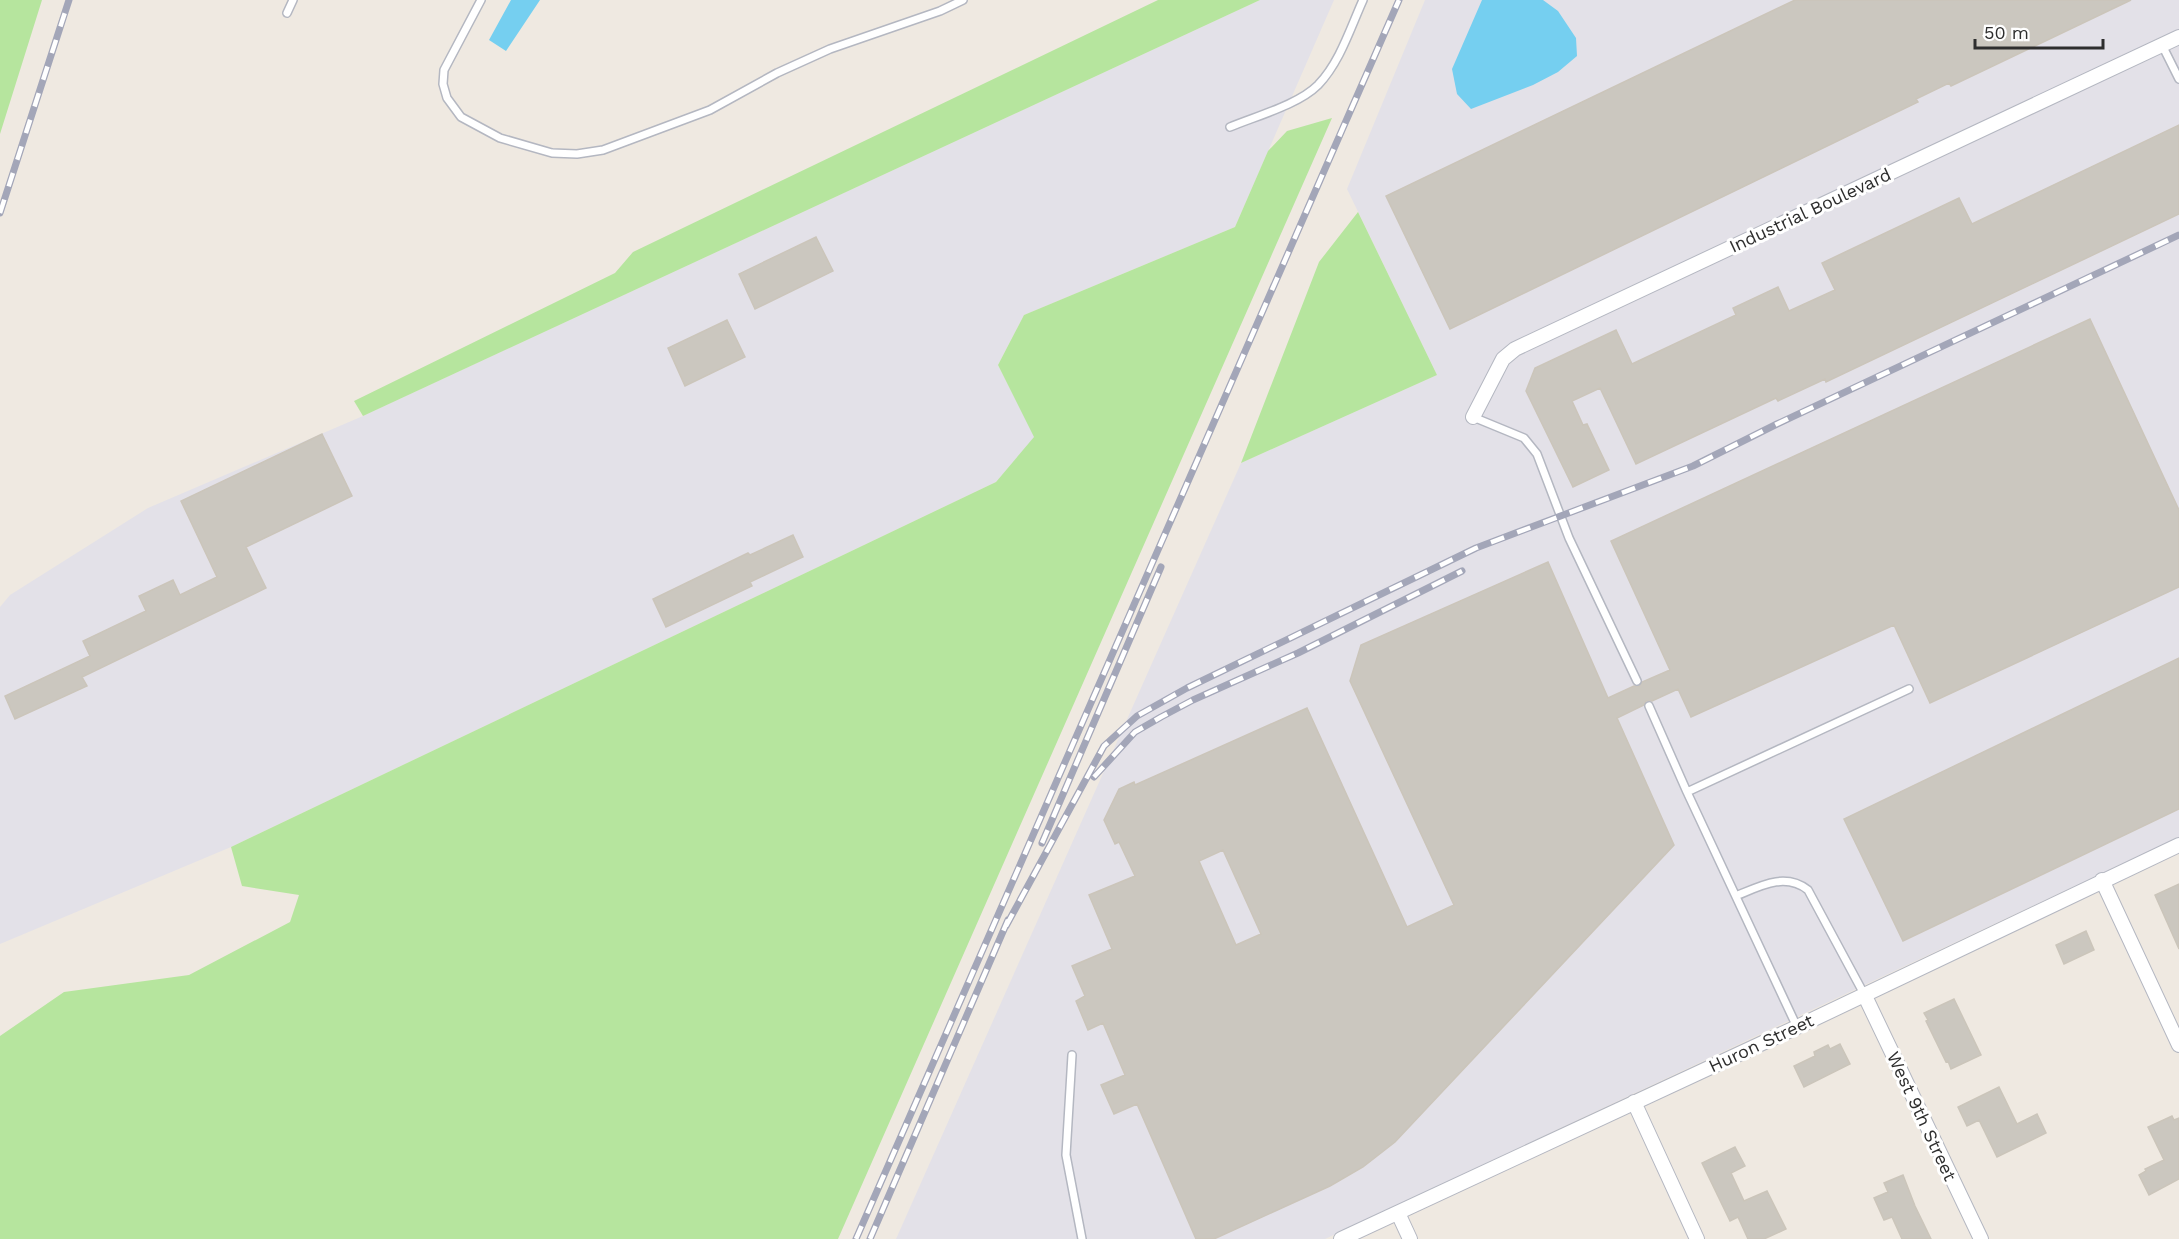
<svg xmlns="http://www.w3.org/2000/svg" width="2179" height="1239" font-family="'Work Sans',sans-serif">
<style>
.industrial{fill:#e3e1e8}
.green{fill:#b6e59e}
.water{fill:#75cff0}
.building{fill:#cbc7bf;stroke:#cbc5ba;stroke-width:1.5;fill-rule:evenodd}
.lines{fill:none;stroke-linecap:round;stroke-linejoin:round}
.lane-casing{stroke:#b4b7c1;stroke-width:10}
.street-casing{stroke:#b4b7c1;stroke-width:16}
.lane{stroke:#fff;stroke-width:7}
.street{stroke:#fff;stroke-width:14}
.rail-casing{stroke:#a3a6b8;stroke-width:7}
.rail{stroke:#fff;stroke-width:4.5;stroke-dasharray:14;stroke-linecap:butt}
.labels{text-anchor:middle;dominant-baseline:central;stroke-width:6;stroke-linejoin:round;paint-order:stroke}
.street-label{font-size:18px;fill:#2e2e2e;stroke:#fff}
</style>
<rect width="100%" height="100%" fill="#efe9e1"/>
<path class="industrial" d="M1260 0H1334L1235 227 1024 315 998 365 1035 437 996 482 231 847 0 944V607L10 595 148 508 363 416Z
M1425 0H2179V837L1325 1239H896L1241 463 1437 375 1347 189Z"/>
<path class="green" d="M0 0H42L0 134Z
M1158 0H1260L363 416 354 401 615 273 633 252Z
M1332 118 838 1239H0V1036L64 992 189 975 290 922 299 895 242 886 231 847 996 482 1034 437 998 365 1024 315 1235 227 1268 151 1287 131Z
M1358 212 1437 375 1241 463 1319 262Z"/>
<path class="water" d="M511 0H540L506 51 489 40Z
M1482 0H1543L1558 11 1576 38 1577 56 1558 72 1533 85 1471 109 1457 94 1452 69Z"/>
<path class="building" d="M1795 0H2131L1951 86 1949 83 1916 99 1918 102 1450 329 1386 196Z
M2179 125V214L1826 382 1825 379 1778 401 1776 398 1636 464 1600 388 1572 401 1583 425 1587 424 1609 470 1573 487 1526 391 1535 368 1616 330 1632 364 1736 315 1733 308 1778 287 1789 311 1835 290 1822 263 1959 198 1972 224Z
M816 237 833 271 755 309 739 274Z
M2090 319 2179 510V587L1930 703 1894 625 1691 717 1678 689 1652 701H1646L1644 705 1617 718 1674 845 1395 1142 1363 1167 1330 1186 1214 1239H1196L1137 1104 1114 1114 1101 1085 1125 1075 1103 1023 1088 1030 1076 1001 1085 996 1072 966 1112 949 1089 895 1135 876 1119 842 1115 844 1104 820 1119 789 1134 782 1135 785 1307 708 1407 927 1454 905 1350 681 1361 645 1548 562 1608 698 1634 686H1639L1642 682 1670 670 1611 541ZM1223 850 1261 934 1236 945 1199 861Z
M727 320 745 357 685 386 668 348Z
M322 434 352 496 246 547 266 588 82 677 87 686 15 719 5 696 90 656 83 641 146 611 139 596 173 580 180 595 217 577 181 501Z
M793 535 803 557 750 582 752 586 666 627 653 599 748 553 750 555Z
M2179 658V809L1903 941 1844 819Z
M2179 884V949L2155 895Z
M2086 931 2094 950 2064 964 2056 945Z
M1954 999 1981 1055 1951 1069 1948 1061 1946 1062 1926 1021 1928 1020 1924 1013Z
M1840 1044 1850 1064 1804 1087 1794 1066 1815 1056 1814 1052 1828 1045 1830 1049Z
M1999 1087 2017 1124 2037 1114 2046 1133 1997 1157 1979 1120 1967 1126 1958 1107Z
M2172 1116 2174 1120 2179 1118V1179L2149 1195 2139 1175 2146 1171 2145 1169 2164 1160 2148 1127Z
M1735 1147 1745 1166 1731 1173 1744 1201 1767 1191 1786 1229 1764 1239H1748L1738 1217 1730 1221 1702 1163Z
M1903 1175 1915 1206 1931 1239H1902L1892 1217 1884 1220 1874 1198 1888 1192 1884 1183Z"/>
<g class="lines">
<g class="lane-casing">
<path id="lane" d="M481 0 444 70 443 84 447 98 461 117 500 138 552 153 577 154 603 150 710 110 777 73 830 49 940 11 963 0
M287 13 293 0
M2162 45 2179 79
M1230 127C1256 116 1298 105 1318 85 1340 62 1350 29 1363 0
M1473 417 1524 438 1537 454 1569 538 1637 681
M1649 706 1687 792
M1736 896C1760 886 1785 872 1808 890L1864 994
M1797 1027 1687 792 1909 689
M1072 1055 1066 1155 1082 1239"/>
</g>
<g class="street-casing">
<path id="street" d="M1473 417 1503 359 1515 349 2179 37
M2102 880 2179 1045
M1864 994 1981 1239
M1634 1102 1697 1239
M1398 1213 1410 1239
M1341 1239 1797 1027 2179 845"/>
</g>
<use href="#lane" class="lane"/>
<use href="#street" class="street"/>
<g class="rail-casing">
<path id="rail" d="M0 213 69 0
M1094 777 1135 732 1161 717 1193 700 1298 653 1462 571
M1042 843 1161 567
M1006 926 1104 746 1137 716 1187 688 1476 548 1693 466 1777 424 2179 235
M856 1239 1399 0
M870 1239 1008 920"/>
</g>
<use href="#rail" class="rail"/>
</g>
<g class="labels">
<g class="street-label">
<text transform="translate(1810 210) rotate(-25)">Industrial Boulevard</text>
<text transform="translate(1761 1043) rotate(-25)">Huron Street</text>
<text transform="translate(1922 1116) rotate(65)">West 9th Street</text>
</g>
</g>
<path d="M1975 39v9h128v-9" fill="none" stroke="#2e2e2e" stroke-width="3"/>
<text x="1984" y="39" font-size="18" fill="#2e2e2e" stroke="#ffffff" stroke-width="4.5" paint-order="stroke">50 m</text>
</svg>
